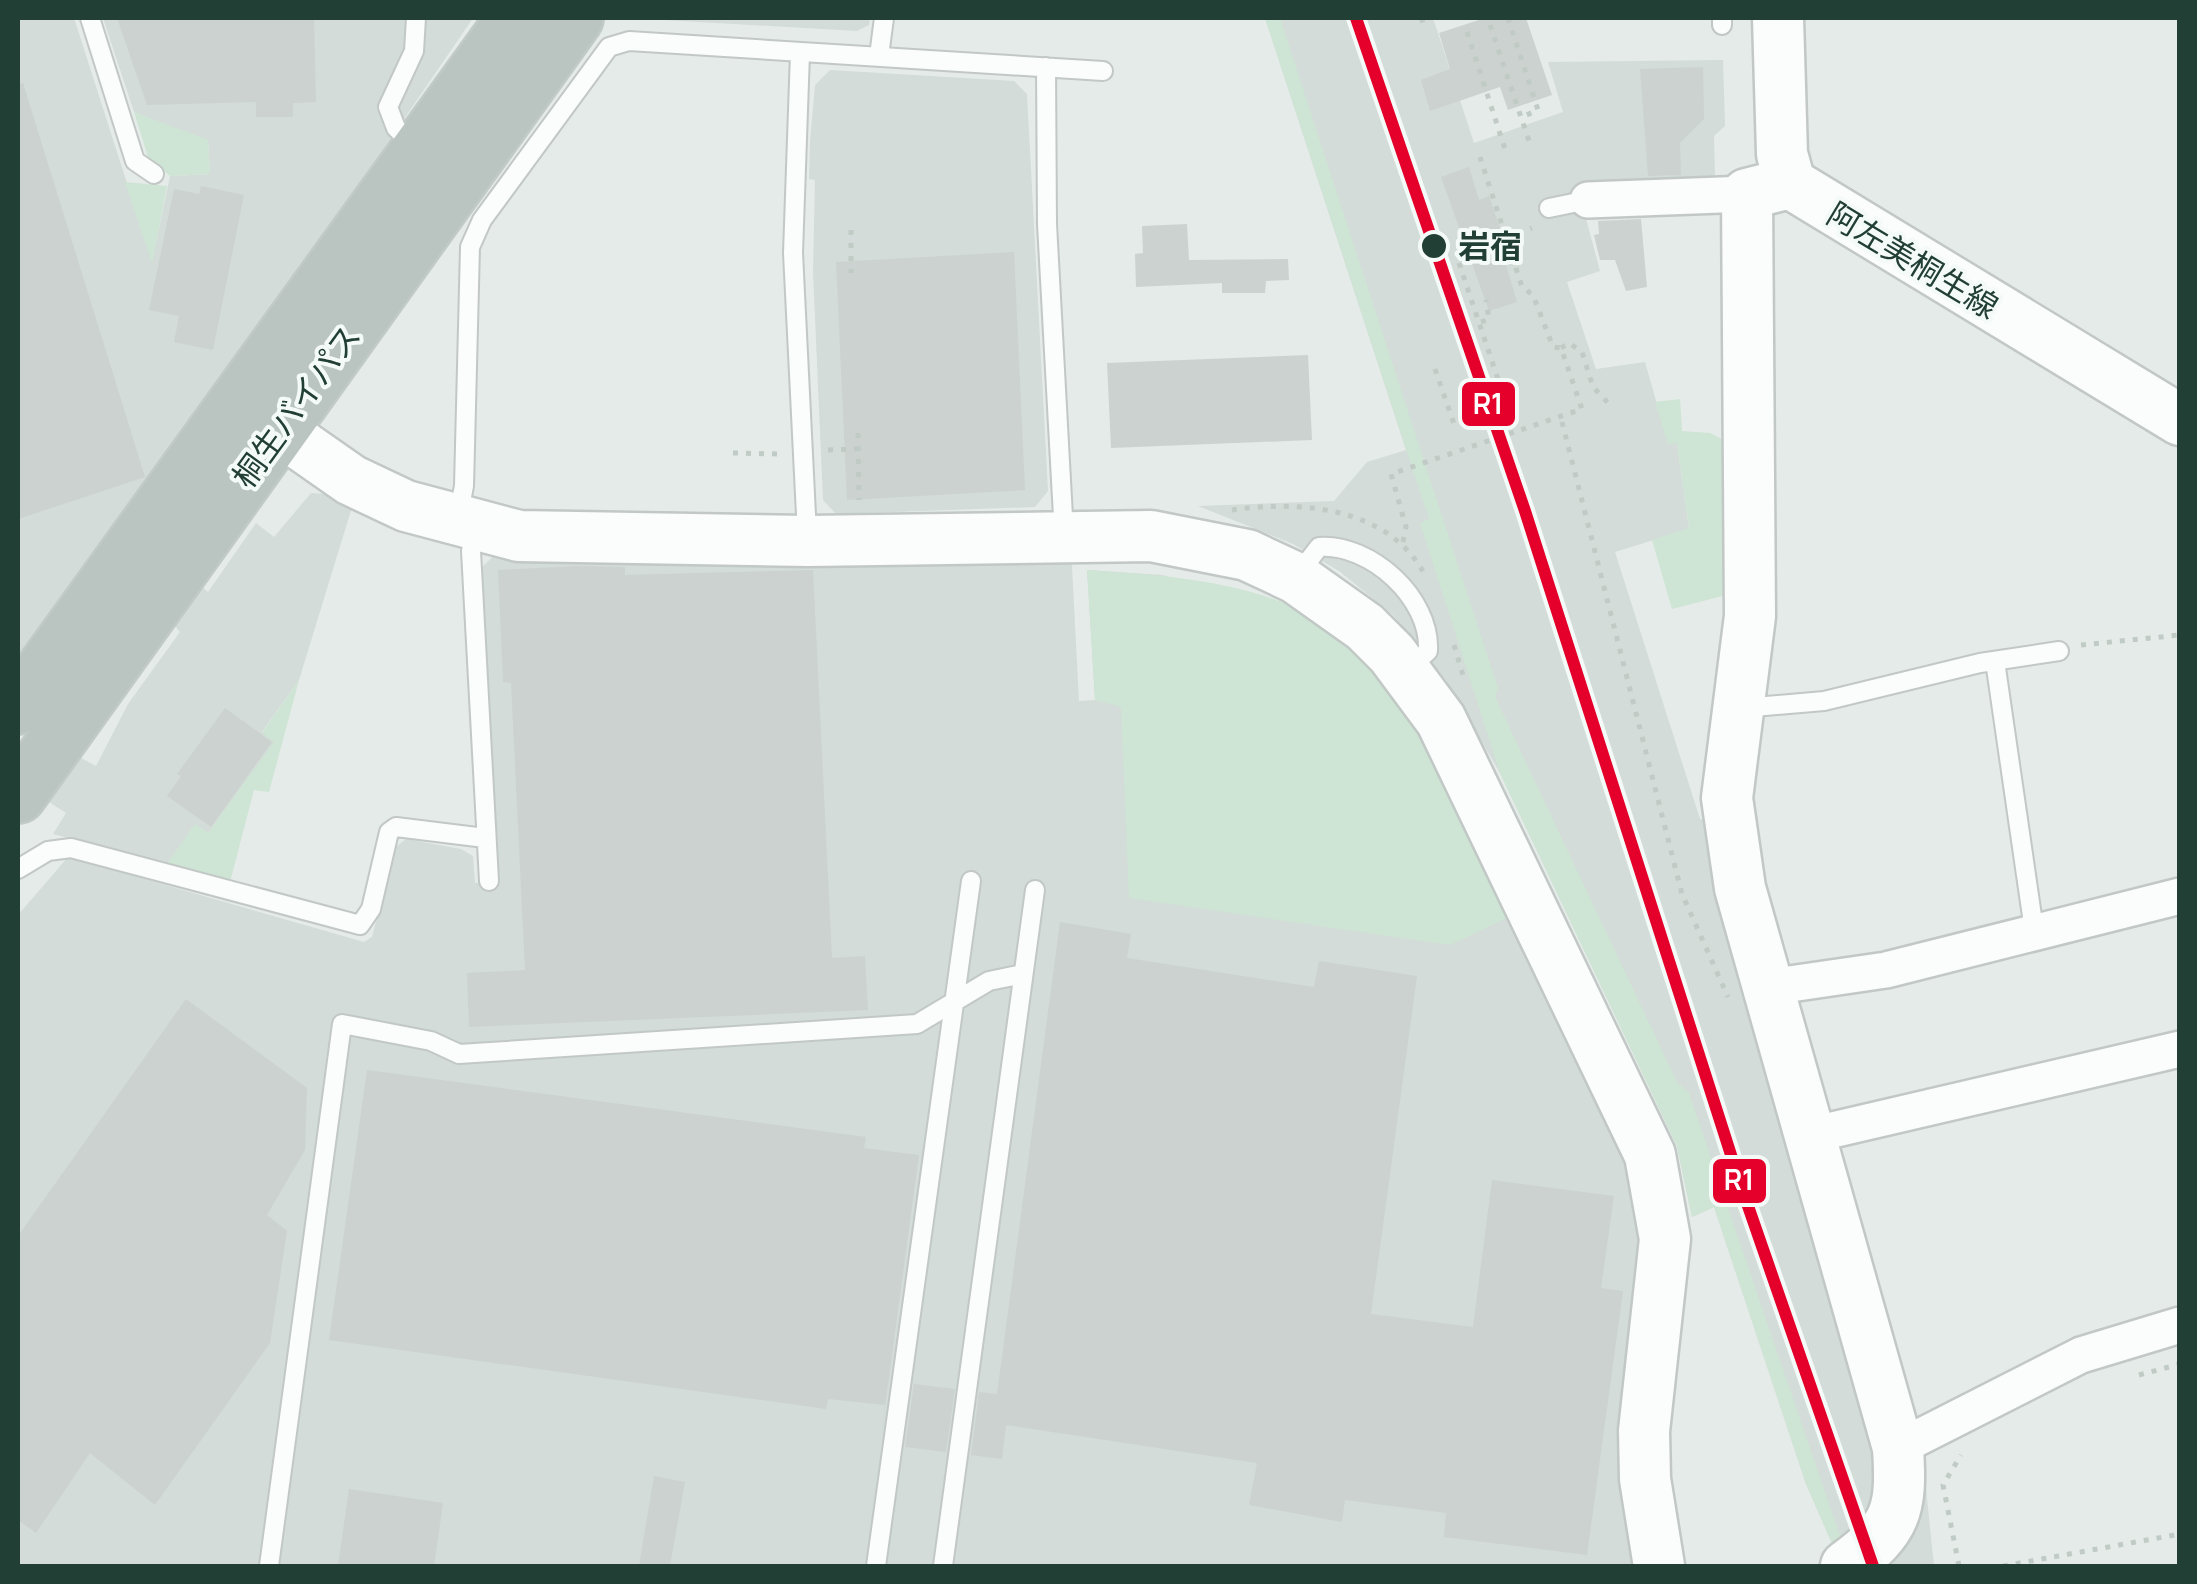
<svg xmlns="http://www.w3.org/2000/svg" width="2197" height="1584" font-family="Manrope,'Noto Sans JP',sans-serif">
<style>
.built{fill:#d3dcd8}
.green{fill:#cee4d4}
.building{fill:#ccd2cf}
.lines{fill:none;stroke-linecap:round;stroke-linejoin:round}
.lane-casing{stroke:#c2c8c5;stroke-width:22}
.street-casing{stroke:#c2c8c5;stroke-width:40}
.secondary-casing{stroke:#c1c8c5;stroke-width:55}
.highway-casing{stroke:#c1cac7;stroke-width:60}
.path{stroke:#c1cbc6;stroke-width:5;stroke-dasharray:5 8;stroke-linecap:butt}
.lane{stroke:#fbfcfc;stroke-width:18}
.street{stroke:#fbfcfc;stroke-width:35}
.secondary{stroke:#fbfcfc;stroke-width:50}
.highway{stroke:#bac4c1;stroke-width:55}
.rail-1-casing{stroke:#f4faf7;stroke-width:20}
.rail-1{stroke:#e4002b;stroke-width:12}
.stop-dot{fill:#223f36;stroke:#f4faf7;stroke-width:4}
.labels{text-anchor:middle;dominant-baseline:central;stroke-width:8;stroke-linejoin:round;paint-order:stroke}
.stop-label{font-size:32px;font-weight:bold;fill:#223f36;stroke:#f4faf7;text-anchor:start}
.street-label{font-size:32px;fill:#223f36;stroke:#f4faf7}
.line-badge{stroke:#f4faf7;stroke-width:4}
.badge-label{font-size:28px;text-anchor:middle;font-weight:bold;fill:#fff}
</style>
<rect width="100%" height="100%" fill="#e5ebe8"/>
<path class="built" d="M18 18H74L152 261 170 176 210 174 208 141 134 112 103 18H473L372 166 18 655Z
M629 18H870L869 25 857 31Z
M1265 18H1433L1474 143 1563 112 1548 62 1723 60 1725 126 1714 136 1715 178 1585 215 1600 271 1567 282 1596 369 1645 362 1668 443H1677L1689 529 1615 552 1700 819 1710 820 1793 1113 1884 1496 1838 1557 1806 1484 1714 1207 1692 1217 1677 1146 1500 773 1446 680 1393 615 1339 571 1293 544 1198 506 1334 501 1367 462 1406 450Z
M830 70 1014 81 1027 94 1048 491 1035 507 836 514 823 500 813 272 815 180 809 179 810 142 815 85Z
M331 488 353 504 299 680 262 732 275 742 208 833 195 825 167 864 53 834 66 813 49 802 81 758 96 766 128 704 180 632 175 626 202 587 208 592 256 523 274 537 311 493 326 494Z
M1071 547 1079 701 1095 700 1087 570 1162 575 1291 607 1384 678 1628 1144 1644 1210 1636 1558 1631 1566H18V915L68 857 364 942 372 937 396 847 406 839 461 849 473 856 475 883 497 881 482 567 501 549Z
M1923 1459 1934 1566H1869Z"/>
<path class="green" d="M1265 18H1280L1498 688 1495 697 1677 1082 1689 1093 1845 1551 1838 1557 1806 1484 1714 1207 1692 1217 1677 1146 1500 773 1420 523 1429 519Z
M134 112 208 140 210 174 170 176 148 157Z
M125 182 167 186 152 263Z
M1680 399 1682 431 1710 433 1727 442 1734 593 1672 609 1652 540 1689 528 1677 443 1668 444 1655 402Z
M1087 570C1173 576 1287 582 1353 646 1426 715 1465 817 1511 905L1507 918 1450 945 1129 898 1121 707 1095 700Z
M299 680 269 792 254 790 230 882 167 864 195 824 208 833 274 742 262 733Z"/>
<path class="building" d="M117 18H314L316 102 293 103V117H256V102L147 105Z
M1485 18H1526L1552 95 1508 110 1500 87 1430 111 1421 80 1450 69 1439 33Z
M1703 67 1704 119 1680 143 1681 175 1648 176 1640 69Z
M23 83 145 477 18 519V84Z
M1469 167 1479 200 1489 196 1507 249 1502 251 1517 302 1489 311 1441 177Z
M201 186 244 195 213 350 174 342 179 316 149 310 174 189 199 194Z
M1641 219 1647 287 1626 291 1615 260H1600L1594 235 1599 234 1598 221Z
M1187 224 1189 260 1288 259 1289 280 1266 281 1265 293H1222V283L1136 287 1135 254 1143 253 1142 226Z
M1014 252 1025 490 847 500 836 262Z
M1308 355 1312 440 1111 448 1107 363Z
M578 566 625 567V575L813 570 832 958 865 956 868 1010 469 1027 467 973 525 970 511 683 503 682 498 570Z
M225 708 272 742 211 827 167 796 181 776 177 774Z
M1060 922 1131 934 1127 958 1314 987 1319 961 1417 976 1371 1314 1473 1327 1492 1180 1614 1196 1601 1288 1623 1291 1587 1555 1444 1537 1446 1513 1345 1500 1342 1522 1249 1505 1257 1463 1006 1425 1002 1459 971 1455 979 1392 997 1394Z
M186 999 307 1088 305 1150 267 1215 287 1231 270 1343 155 1505 90 1453 36 1533 18 1520V1236Z
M367 1070 866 1137 864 1148 919 1155 880 1444 885 1405 828 1399 826 1409 329 1340Z
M914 1384 955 1389 946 1452 905 1447Z
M654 1476 685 1482 670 1566H639Z
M349 1489 443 1503 434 1566H338Z"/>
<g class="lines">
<g class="lane-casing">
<path id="lane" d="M90 18 135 161 154 174
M1722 18V25
M800 53 793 253 807 535
M879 56 884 18
M1046 67 1047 224 1064 535
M414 146 396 128 388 107 414 51 416 18
M1549 208 1588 200
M458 517 464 486 470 247 482 220 609 47 629 41 1103 71
M477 527 471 551 489 881
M1296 577 1319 547C1370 543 1431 598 1428 651L1406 671
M1995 661 2034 930
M1743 708 1824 701 1980 663 2059 651
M18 869 48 851 71 848 360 925 371 909 389 832 396 827 485 838
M269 1566 342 1024 431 1041 459 1054 917 1024 989 981 1023 974
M876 1566 971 881
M943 1566 1035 890"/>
</g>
<g class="street-casing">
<path id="street" d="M1588 200 1747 194
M1769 987 1886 970 2180 896
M1811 1135 2180 1049
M1898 1448 2081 1355 2180 1325"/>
</g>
<g class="secondary-casing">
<path id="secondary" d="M1778 18 1782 154 1790 183 2180 420
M1790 183 1747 194 1750 616 1727 798 1740 888 1898 1448C1902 1510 1897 1529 1846 1566
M245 406 351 480 406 506 519 536 808 541 1151 536 1247 555 1296 578 1365 627 1392 654 1441 720 1650 1155 1665 1239 1644 1431 1645 1479 1659 1566"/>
</g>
<g class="highway-casing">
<path id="highway" d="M18 706 515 18
M18 795 575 18"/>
</g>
<path class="path" d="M1421 18 1426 30
M1508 18 1538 110 1522 117
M1490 25 1529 141
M1467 32 1505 149
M851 230V273
M1494 243 1532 228
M1481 322 1489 319 1486 300
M1561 348 1569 343 1582 352 1593 387 1613 408
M1435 369 1454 424 1507 406 1457 257 1466 254
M1562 422 1682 894 1728 997
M858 433 859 500
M828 450 857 449
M733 453 780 454
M1232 510C1301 500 1389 507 1425 575
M1403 542 1406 527 1391 474 1582 409 1561 348 1553 347 1533 295 1522 287 1480 157
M1454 645 1465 682
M2081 645 2180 635
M2139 1375 2180 1364
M1959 1566 1943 1485 1961 1455
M2003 1566 2180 1534"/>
<use href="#lane" class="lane"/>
<use href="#street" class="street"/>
<use href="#secondary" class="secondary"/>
<use href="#highway" class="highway"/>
<g class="rail-1-casing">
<path id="rail-1" d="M1356 18 1525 511 1740 1183 1873 1566"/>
</g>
<use href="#rail-1" class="rail-1"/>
</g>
<circle class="stop-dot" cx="1434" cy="246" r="14"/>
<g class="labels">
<g class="stop-label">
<text x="1458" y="246">岩宿</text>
</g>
<g class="street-label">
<text transform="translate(1913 260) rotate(31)">阿左美桐生線</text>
<text transform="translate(296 406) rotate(-54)">桐生バイパス</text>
</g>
</g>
<g class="line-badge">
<rect x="1460" y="380" width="57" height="48" rx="10" fill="#e4002b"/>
<rect x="1711" y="1157" width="57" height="48" rx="10" fill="#e4002b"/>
</g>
<g class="badge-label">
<text x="1488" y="414">R1</text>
<text x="1739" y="1190">R1</text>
</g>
<rect width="2197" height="1584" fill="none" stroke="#223f36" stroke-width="40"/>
</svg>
